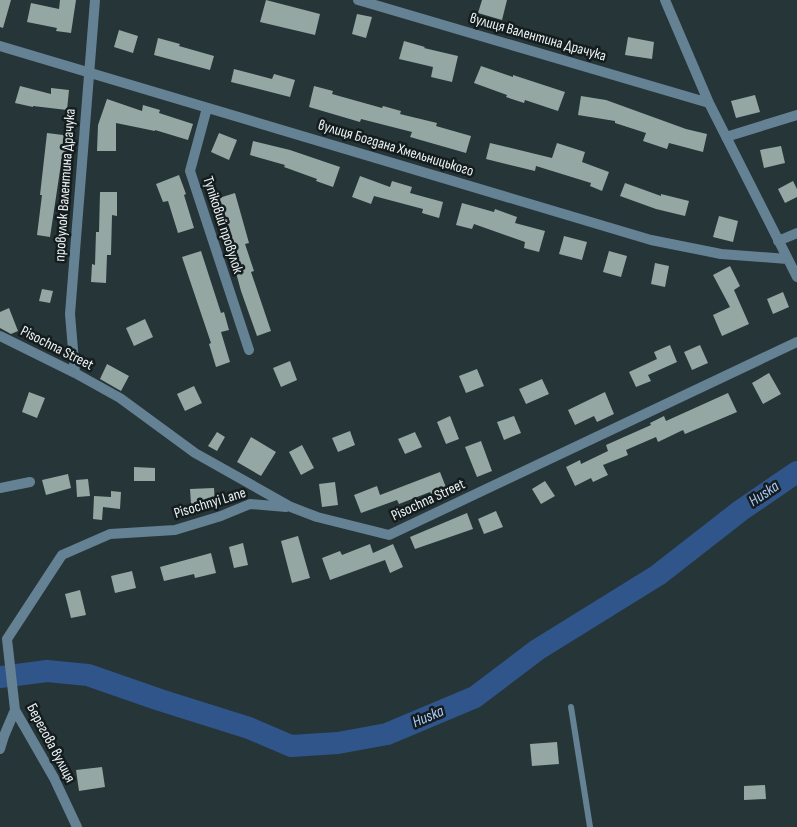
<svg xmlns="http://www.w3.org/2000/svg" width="797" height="827" font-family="'Sofia Sans Condensed',sans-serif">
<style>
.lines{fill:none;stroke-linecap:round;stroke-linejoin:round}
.river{stroke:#30558a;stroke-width:22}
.building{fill:#95a7a3}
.lane{stroke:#648293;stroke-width:6}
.street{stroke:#648293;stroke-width:10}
.labels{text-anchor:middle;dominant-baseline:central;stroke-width:5;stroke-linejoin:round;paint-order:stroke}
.street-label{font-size:15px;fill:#e9f2f4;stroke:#151c1d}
.water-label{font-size:16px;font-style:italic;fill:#abcbfb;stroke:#151c1d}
</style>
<rect width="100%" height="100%" fill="#263538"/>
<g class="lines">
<path class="river" d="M0 677 47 671 88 675 160 700 249 728 291 746 338 743 387 734 475 697 537 650 658 575 740 511 797 472"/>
</g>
<path class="building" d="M0 0H11L3 28 0 27Z
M60 0H76L71 33 56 31 57 28 27 22 31 3 59 9Z
M266 0 320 14 315 35 260 22Z
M482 0H507L502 20 478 13Z
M357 14 372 17 366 38 352 34Z
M119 30 138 36 133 53 114 47Z
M628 37 654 42 652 59 625 55Z
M158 38 180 44 179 46 214 56 210 70 154 55Z
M404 41 425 47 424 48 458 56 452 82 431 77 433 67 399 59Z
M481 66 513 77V75L565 92 558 111 525 100 524 103 506 97 507 95 474 83Z
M234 69 272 79 274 74 295 80 290 97 231 82Z
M20 86 51 94V88L69 90 67 110 33 106V107L15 103Z
M314 86 333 91 332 94 382 108 383 106 401 111 400 114 437 123 436 126 471 136 466 153 410 137 412 132 361 119 360 122 309 107Z
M755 95 760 112 736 118 731 101Z
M581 96 606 100 686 129 707 134 703 152 669 143 667 149 643 141 646 133 615 123V121L578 115Z
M107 99 142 111 143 105 160 110 159 113 193 124 188 140 155 130V131L116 123V151H97L98 125Z
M47 133 71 136 68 158 62 157 50 237 37 235 42 195H40Z
M219 133 237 140 229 160 211 152Z
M253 141 290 150 340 167 333 187 316 181 317 179 284 167 285 165 250 155Z
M490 143 552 158 557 143 585 152 582 162 609 172 602 191 590 186 591 183 536 166 535 171 486 159Z
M781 146 785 163 764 168 760 150Z
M179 175 186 194 184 195 194 228 178 233 168 201 163 202 156 184Z
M360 176 390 187 392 181 412 187 410 193 443 202 439 218 422 213 423 209 374 196 371 204 352 197Z
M793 181 797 189V197L785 203 778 189Z
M625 183 661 196V194L689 201 685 216 656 209 620 196Z
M100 192H117V216L112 215 111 255H107L106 283 91 282 92 264 95 265 96 232H99Z
M235 193 249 243 245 244 254 271 251 272 271 331 257 336 241 291 232 258 236 256 219 198Z
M462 203 494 212 495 209 517 217 515 223 545 231 539 252 524 248 525 242 474 224 472 229 456 225Z
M719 216 738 221 733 242 713 237Z
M564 236 587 242 582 260 559 254Z
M201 251 221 313 224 312 229 330 221 332 230 362 216 367 209 344 211 343 182 257Z
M609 251 627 256 621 277 603 272Z
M655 263 669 266 665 287 651 284Z
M730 266 740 286 734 290 749 324 722 336 713 315 730 307 713 275Z
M42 289 53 291 50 303 39 301Z
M783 292 789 307 773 314 767 299Z
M9 308 18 331 11 334 0 328V312Z
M145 319 153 337 134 346 126 328Z
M670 345 677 362 648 375 651 381 636 387 629 372 657 359 654 352Z
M700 345 708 363 692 370 684 352Z
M290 361 297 380 281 387 273 368Z
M107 364 129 376 121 391 100 379Z
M477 369 484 386 466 393 459 376Z
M769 373 781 394 763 404 752 383Z
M542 379 549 394 526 404 519 389Z
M194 386 202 403 185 411 177 394Z
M29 392 45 398 37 418 22 412Z
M605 392 614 414 597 422 594 416 575 425 568 410Z
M728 393 737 412 685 434 683 430 658 442 656 437 626 450 628 455 603 465 608 475 593 482 591 478 575 486 566 467 580 460 581 464 608 451 606 445 651 425 650 423 664 416 666 421Z
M450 416 459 439 446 444 437 422Z
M514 416 521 433 504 440 497 422Z
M350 431 355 445 338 452 332 438Z
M217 432 225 437 217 451 208 446Z
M415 432 422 447 405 454 398 439Z
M251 437 276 452 261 476 237 462Z
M481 441 492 471 477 477 465 447Z
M302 445 314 468 301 475 289 452Z
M134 467 155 468V481H134Z
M440 472 447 490 432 495 430 492 399 504 397 500 361 513 354 495 377 486 380 495Z
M68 474 71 488 46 495 42 480Z
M88 479 90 496 77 497 76 480Z
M545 481 555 496 541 504 532 489Z
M335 482 338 505 322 507 319 484Z
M214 488 215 503 191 504 190 489Z
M111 491 121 492 120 509 103 507 102 520 93 519 94 496 111 497Z
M496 511 503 527 484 534 478 519Z
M467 513 473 529 415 549 410 537Z
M298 536 310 578 292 583 281 541Z
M243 543 248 565 234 568 229 547Z
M370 544 373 553 393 544 403 567 390 573 385 560 330 580 322 558 340 551 342 555Z
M211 553 216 573 195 578 194 574 164 581 160 567Z
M132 571 136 588 115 593 111 576Z
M80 590 86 615 71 618 65 594Z
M557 742 559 764 532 766 530 744Z
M102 767 105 787 79 791 76 770Z
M765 785 766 799 744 800V786Z"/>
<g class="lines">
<path class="lane" d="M571 707 590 827"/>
<path class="street" d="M358 0 709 103
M665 0 709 103 797 277
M0 46 651 240 721 254 787 259
M207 108 190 171 249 350
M726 137 797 115
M778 241 797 233
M0 336 75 373 120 398 195 453 291 507 317 517 389 535 797 342
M75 373 70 314 95 0
M0 488 30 482
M7 639 62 555 110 534 175 530 221 516 250 504 286 507
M7 639 15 710 54 778 77 827
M0 749 4 736 15 710"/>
</g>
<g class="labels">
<g class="street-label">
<text transform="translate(538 37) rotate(16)">вулиця Валентина Драчука</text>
<text transform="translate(396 148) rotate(17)">вулиця Богдана Хмельницького</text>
<text transform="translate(65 185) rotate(-86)">провулок Валентина Драчука</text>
<text transform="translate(223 225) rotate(72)">Тупіковий провулок</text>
<text transform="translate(57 348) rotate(27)">Pisochna Street</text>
<text transform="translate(428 500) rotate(-25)">Pisochna Street</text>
<text transform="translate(210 503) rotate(-17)">Pisochnyi Lane</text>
<text transform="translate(51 743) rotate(62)">Берегова вулиця</text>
</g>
<g class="water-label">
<text transform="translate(764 494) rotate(-34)">Huska</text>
<text transform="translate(428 717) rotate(-23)">Huska</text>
</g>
</g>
</svg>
